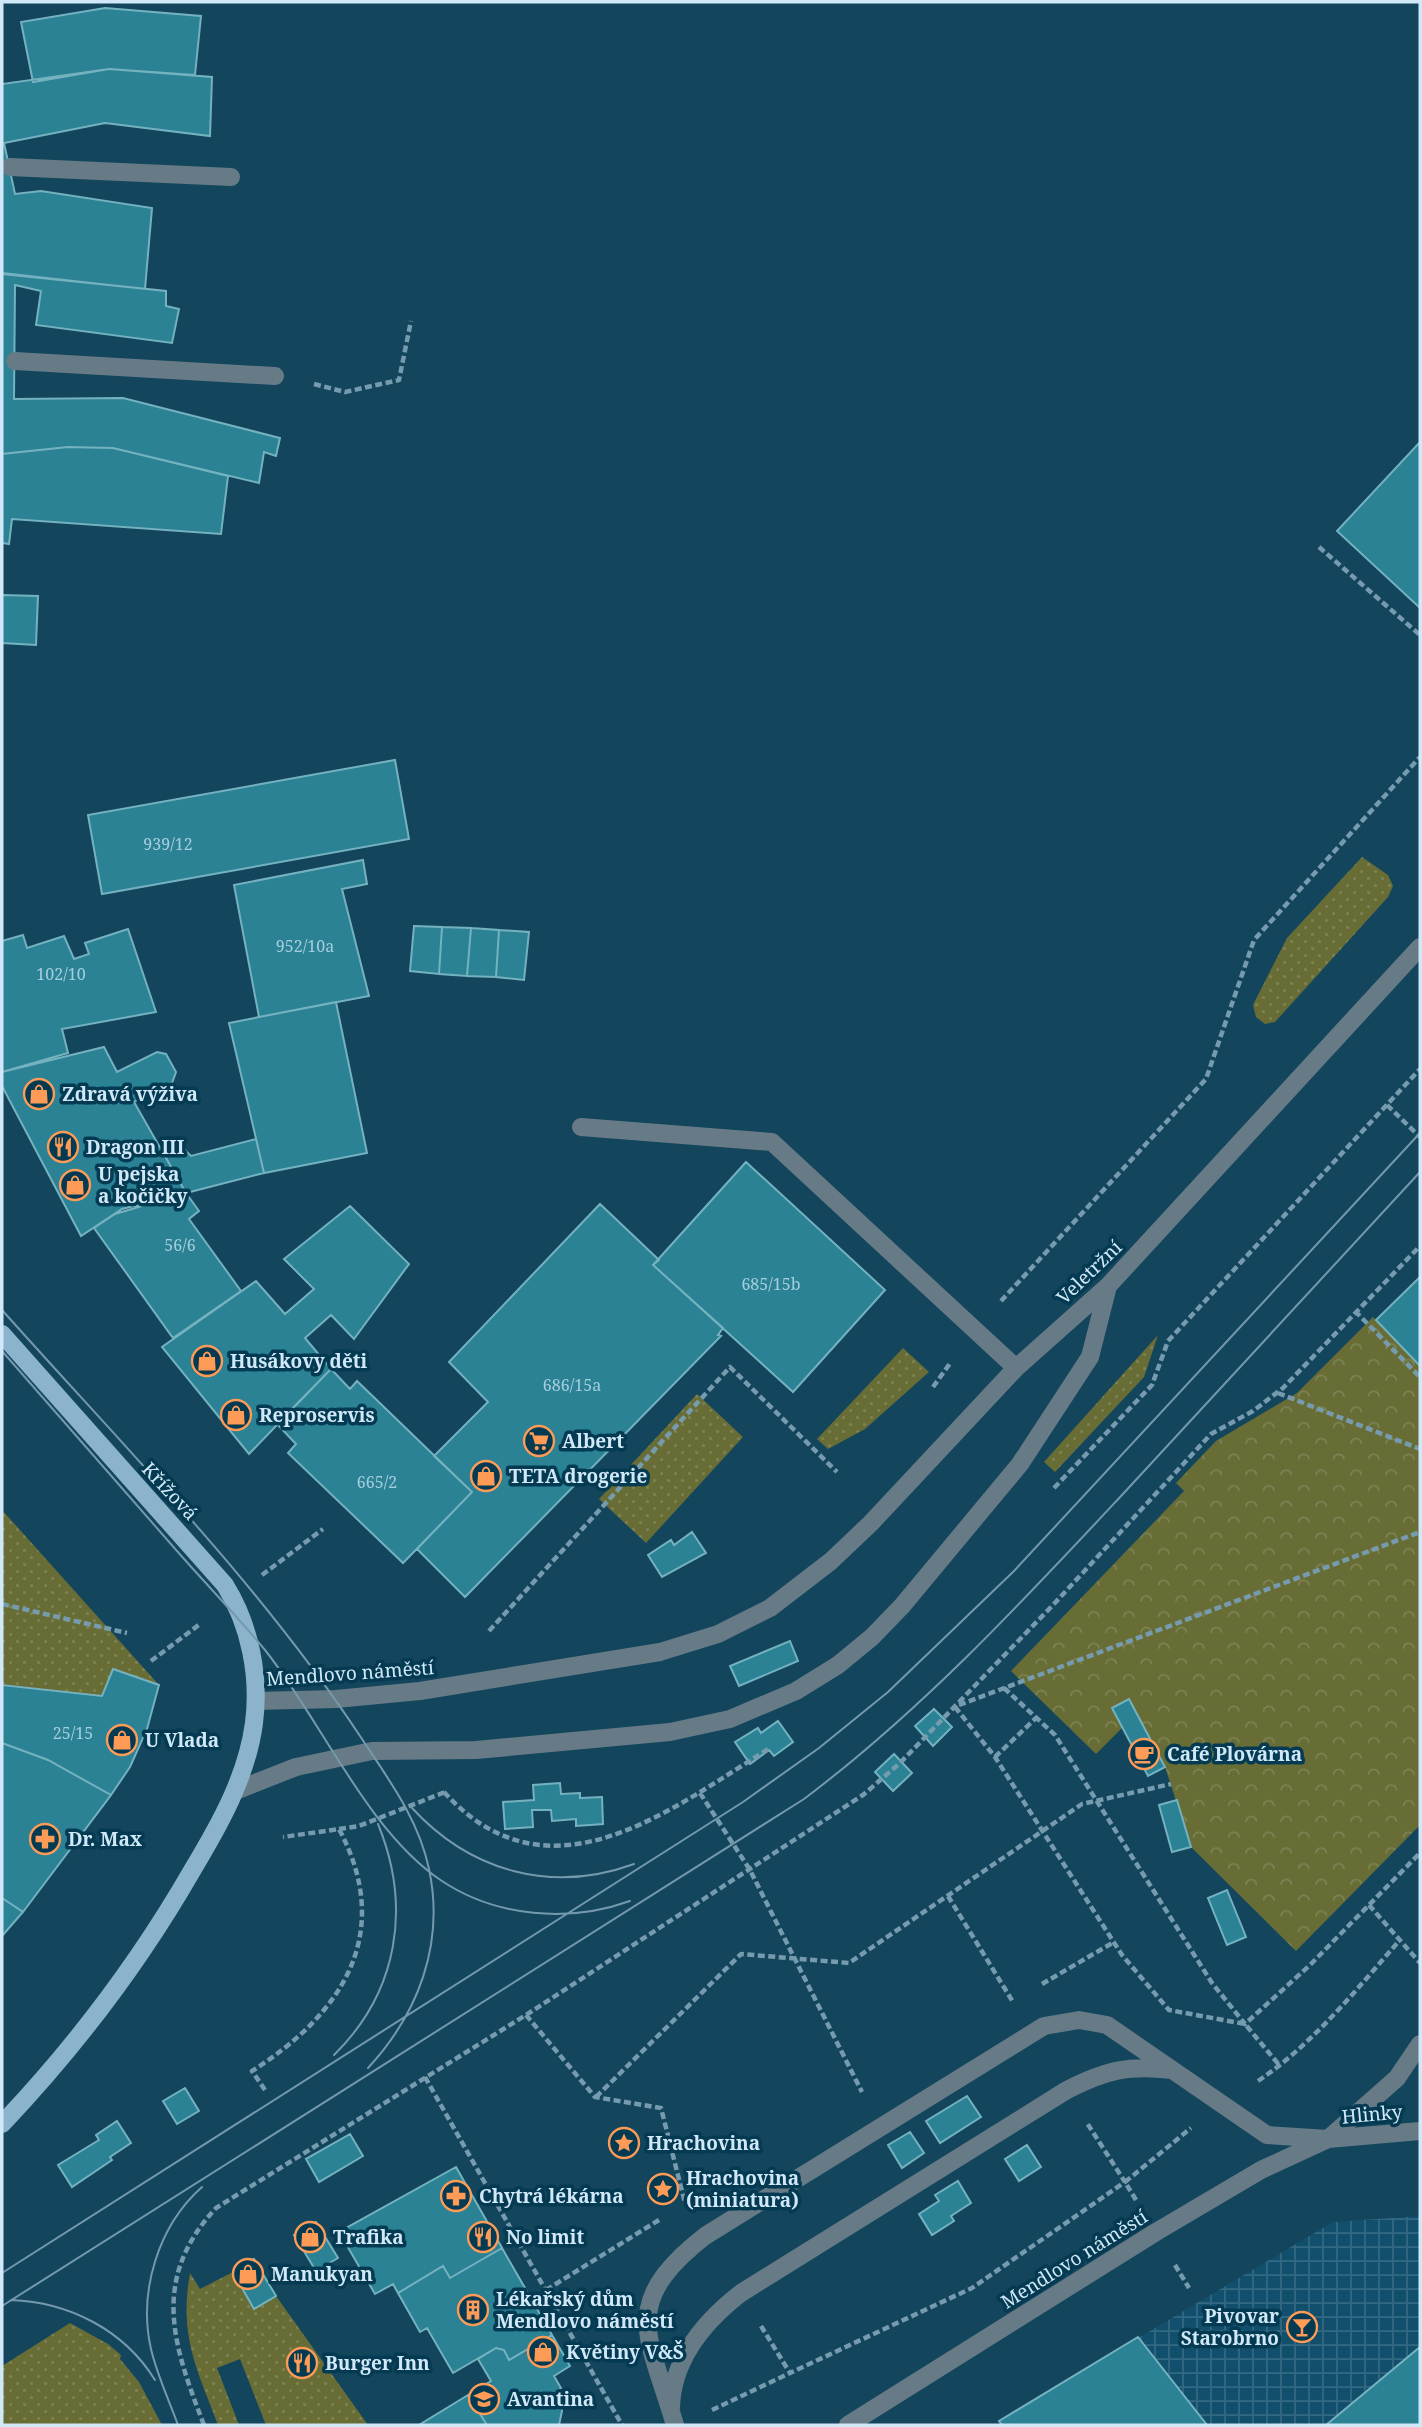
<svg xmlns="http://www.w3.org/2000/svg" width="1422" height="2427" font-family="'Noto Serif',serif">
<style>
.industrial{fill:url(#industrial-grid)}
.grass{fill:url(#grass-dots)}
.forest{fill:url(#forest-crowns)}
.building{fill:#2a8294;stroke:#75b2c0;stroke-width:2}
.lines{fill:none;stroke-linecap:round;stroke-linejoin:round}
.path{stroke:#779bae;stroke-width:4.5;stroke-dasharray:7 3.5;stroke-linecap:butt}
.minor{stroke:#677b87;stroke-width:18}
.major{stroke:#8bb4cc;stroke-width:18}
.tram{stroke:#7499ac;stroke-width:2}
.labels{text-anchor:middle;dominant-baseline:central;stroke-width:7;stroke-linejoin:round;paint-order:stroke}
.number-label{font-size:16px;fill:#a6cede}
.poi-label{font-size:19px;font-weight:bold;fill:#d0e8f7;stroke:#043a52;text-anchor:start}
.street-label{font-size:19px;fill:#d0e8f7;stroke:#043a52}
</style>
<defs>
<pattern id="industrial-grid" width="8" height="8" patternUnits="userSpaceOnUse" patternTransform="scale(1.75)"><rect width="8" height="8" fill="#124f6c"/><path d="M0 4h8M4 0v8" fill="none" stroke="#336882"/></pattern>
<pattern id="grass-dots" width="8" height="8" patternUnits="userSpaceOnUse" patternTransform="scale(1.75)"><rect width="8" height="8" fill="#686d36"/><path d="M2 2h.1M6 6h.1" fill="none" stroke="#7d8254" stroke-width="1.8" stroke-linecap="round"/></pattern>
<pattern id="forest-crowns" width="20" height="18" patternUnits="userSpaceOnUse" patternTransform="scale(1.75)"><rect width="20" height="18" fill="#686d36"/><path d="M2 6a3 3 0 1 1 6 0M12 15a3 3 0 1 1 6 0" fill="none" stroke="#7d8254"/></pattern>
</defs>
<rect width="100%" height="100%" fill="#13455d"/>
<path class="industrial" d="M1420 2216V2425H1002L999 2421 1333 2222Z"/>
<path class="grass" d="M1362 857 1388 875 1393 886 1388 897 1275 1022 1265 1024 1256 1017 1253 1005 1287 938Z
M1158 1335 1144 1377 1055 1472 1044 1462Z
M903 1348 929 1372 865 1429 828 1449 817 1439Z
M697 1394 743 1437 646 1543 599 1499Z
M2 1510 159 1685 113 1669 102 1696 2 1685Z
M233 2272 254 2309 276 2296 368 2425H266L240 2359 217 2368 239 2425H218C196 2367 179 2336 190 2273L200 2289Z
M70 2323 108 2344 121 2355 120 2359 139 2382 162 2425H2V2366Z"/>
<path class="forest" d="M1373 1317 1420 1366V1825L1296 1951 1191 1847 1165 1767 1129 1700 1112 1708 1122 1728 1096 1754 1011 1671 1184 1491 1176 1483 1216 1441 1297 1393Z"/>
<path class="building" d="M105 8 201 16 195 75 109 69 33 82 21 22Z
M109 69 212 77 210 136 105 123 4 143 15 194 41 191 152 208 145 289 2 273V84Z
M2 274 166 291V306L179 309 172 343 36 325 41 291 15 285 14 399 123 398 280 438 276 456 264 452 259 483 113 448 68 447 2 454Z
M1420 442V608L1337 531Z
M68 447 113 448 228 476 221 534 12 519 9 544 2 543V454Z
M2 595 38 596 36 645 2 643Z
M395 760 409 839 102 894 88 815Z
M363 860 367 884 342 889 369 996 259 1017 234 885Z
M414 926 442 927 439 974 410 971Z
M442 927 471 928 467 976 439 974Z
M471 928 499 930 496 977 467 976Z
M128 929 156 1012 62 1029 68 1053 2 1072V941L23 935 27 948 64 936 74 959 89 954 85 943Z
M499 930 529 932 524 980 496 977Z
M336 1002 367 1153 264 1173 229 1023Z
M104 1047 117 1072 157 1052 166 1054 176 1072 172 1083 134 1102 186 1193 122 1209 81 1236 2 1086V1072Z
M256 1139 264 1173 186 1193 162 1151 169 1148 175 1154 183 1148 191 1156Z
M746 1162 885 1290 793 1392 653 1265Z
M186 1193 199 1211 189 1219 241 1291 173 1338 94 1228 115 1214Z
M600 1204 659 1260 653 1265 723 1328 718 1335 721 1336 465 1597 417 1549 472 1492 434 1456 488 1402 449 1362Z
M350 1206 409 1264 354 1339 331 1315 305 1338 331 1369 249 1454 162 1347 256 1281 285 1314 314 1289 284 1259Z
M1420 1277V1366L1376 1320Z
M331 1369 350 1389 357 1381 472 1492 403 1563 288 1453 296 1444 277 1424Z
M692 1532 706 1553 662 1577 648 1555 671 1540 674 1545Z
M790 1641 798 1661 739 1686 730 1666Z
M113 1669 159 1685 147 1729 130 1767 111 1795 48 1760 2 1743V1685L102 1696Z
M1129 1699 1165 1767 1148 1776 1112 1708Z
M934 1709 952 1727 933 1746 915 1726Z
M778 1721 793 1742 774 1756 769 1750 750 1764 735 1742 758 1728 761 1733Z
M2 1743 48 1760 111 1795 23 1912 2 1898Z
M894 1754 912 1773 893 1791 875 1772Z
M560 1783 561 1794 580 1793V1798L602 1797 603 1824 576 1826V1819L552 1821 551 1810H532L533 1827 505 1829 503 1802 534 1800 533 1785Z
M1177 1800 1191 1847 1172 1852 1159 1805Z
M1227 1890 1246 1937 1227 1945 1208 1898Z
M2 1898 23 1912 2 1936Z
M185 2088 199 2111 177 2124 163 2101Z
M967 2096 981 2117 940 2143 926 2121Z
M117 2121 131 2143 110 2157 112 2160 72 2187 58 2165 99 2140 96 2135Z
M910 2132 924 2153 902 2168 888 2145Z
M350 2134 363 2156 319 2182 306 2159Z
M1027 2145 1041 2167 1019 2181 1005 2159Z
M456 2167 502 2248 450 2278 443 2266 398 2293 393 2284 375 2294 339 2232Z
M958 2181 971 2203 951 2216 954 2221 932 2235 919 2214 939 2201 935 2195Z
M316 2222 338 2258 316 2271 294 2235Z
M502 2248 552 2335 509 2360 504 2350 496 2348 453 2373 427 2328 420 2332 398 2293 443 2266 450 2278Z
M254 2259 276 2296 254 2309 233 2272Z
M552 2335 570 2366 554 2376 561 2388 559 2390 562 2411 559 2425H487L468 2395 491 2381 478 2359 496 2348 504 2350 509 2360Z
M1138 2337 1207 2425H1002L999 2421Z
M1420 2347V2425H1326Z
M468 2395 487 2425H419Z"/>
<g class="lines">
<path class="path" d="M314 384 345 392 399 380 411 321
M1319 547 1420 635
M1387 1105 1420 1137
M1001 1301 1206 1079 1254 940 1420 757
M1355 1311 1420 1377
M933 1387 951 1362
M1278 1393 1420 1449
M1054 1488 1152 1385 1168 1341 1420 1069
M262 1575 323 1529
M2 1604 127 1633
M489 1631 730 1367 837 1472
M151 1661 200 1624
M1004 1688 1055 1735 1212 1983 1245 2024 1310 1965 1420 1853
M959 1705 1420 1532
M955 1707 995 1757 1122 1955 1169 2010 1245 2024 1280 2066
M995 1757 1036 1718
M444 1792C549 1908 671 1809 770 1748
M700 1793 750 1870 862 2092
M339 1829 359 1826 445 1792
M948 1896 1013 2002
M1369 1905 1420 1963
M1042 1984 1114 1942
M526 2015 595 2097 661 2108 685 2203
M425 2077 622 2425
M1258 2081C1313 2044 1356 1990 1399 1941
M265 2090 252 2071C342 2014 395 1934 339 1829L283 1837
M596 2097 741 1954 849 1963 1082 1804 1171 1784
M1136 2200 1125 2182 1191 2128
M1175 2265 1189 2288
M546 2290 659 2220
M761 2326 790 2373 972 2288 1125 2182 1087 2123
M712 2410 790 2373
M204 2425C173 2345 150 2279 216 2208L526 2015 863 1795 900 1763 1053 1605 1211 1434 1253 1411 1283 1388 1420 1246"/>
<path class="minor" d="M10 167 231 177
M15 361 275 376
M581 1127 772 1142 1016 1368
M256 1701 336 1699 420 1691 660 1652 718 1634 770 1608 831 1561 871 1523 1016 1368 1108 1286 1420 947
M235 1791 296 1767 372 1751 476 1750 670 1732 730 1719 796 1691 838 1665 872 1637 902 1606 1020 1464 1090 1357 1108 1286
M671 2408C672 2360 705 2321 741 2293L1067 2090C1106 2070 1128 2065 1172 2070
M675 2425C649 2336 618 2304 705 2236L1044 2026 1079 2020 1107 2025 1267 2135 1328 2139 1420 2131
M848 2425 1156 2232 1261 2170 1328 2139 1397 2078 1420 2044"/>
<path class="major" d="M2 1334 225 1585C250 1625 260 1676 254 1723 247 1776 220 1824 193 1869 139 1963 76 2046 2 2124"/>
<path class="tram" d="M2 1310C126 1449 259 1583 362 1739 389 1780 419 1820 429 1869 445 1944 418 2014 368 2068
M2 1351C60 1418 119 1484 177 1551 206 1584 237 1616 265 1650 321 1720 367 1831 442 1881 496 1917 569 1923 630 1901
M412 1808C471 1872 552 1894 634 1864
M334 2055C398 1992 412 1907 378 1824
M2 2273 743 1802 819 1748 888 1692 1014 1571 1420 1133
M11 2300C69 2302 124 2330 155 2380
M2 2306 804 1799C922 1710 1022 1602 1122 1495 1222 1388 1321 1280 1420 1172
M178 2425C169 2400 157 2375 151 2349 138 2292 158 2226 202 2187"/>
</g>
<defs>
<g id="shop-ring" transform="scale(1.575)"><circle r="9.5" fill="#043a52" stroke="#fe9c57" stroke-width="1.5"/><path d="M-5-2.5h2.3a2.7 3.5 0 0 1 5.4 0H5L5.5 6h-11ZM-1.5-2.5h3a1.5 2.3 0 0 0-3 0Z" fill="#fe9c57"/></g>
<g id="restaurant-ring" transform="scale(1.575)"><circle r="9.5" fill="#043a52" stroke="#fe9c57" stroke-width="1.5"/><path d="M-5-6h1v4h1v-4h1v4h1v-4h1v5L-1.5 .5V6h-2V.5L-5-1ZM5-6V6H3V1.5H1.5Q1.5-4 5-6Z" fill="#fe9c57"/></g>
<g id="supermarket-ring" transform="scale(1.575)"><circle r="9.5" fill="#043a52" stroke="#fe9c57" stroke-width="1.5"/><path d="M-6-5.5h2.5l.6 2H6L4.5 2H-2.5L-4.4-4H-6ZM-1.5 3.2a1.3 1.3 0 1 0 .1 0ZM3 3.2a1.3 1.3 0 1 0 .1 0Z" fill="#fe9c57"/></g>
<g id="cafe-ring" transform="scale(1.575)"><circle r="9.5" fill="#043a52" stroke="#fe9c57" stroke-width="1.5"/><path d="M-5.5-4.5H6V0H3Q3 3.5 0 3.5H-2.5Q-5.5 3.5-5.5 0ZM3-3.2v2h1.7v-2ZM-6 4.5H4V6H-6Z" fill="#fe9c57"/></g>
<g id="pharmacy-ring" transform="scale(1.575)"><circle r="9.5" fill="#043a52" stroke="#fe9c57" stroke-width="1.5"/><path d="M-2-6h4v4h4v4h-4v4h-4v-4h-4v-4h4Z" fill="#fe9c57"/></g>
<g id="sight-ring" transform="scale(1.575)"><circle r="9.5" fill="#043a52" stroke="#fe9c57" stroke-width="1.5"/><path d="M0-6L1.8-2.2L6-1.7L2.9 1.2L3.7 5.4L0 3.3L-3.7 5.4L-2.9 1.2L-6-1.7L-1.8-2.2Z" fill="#fe9c57"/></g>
<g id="building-ring" transform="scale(1.575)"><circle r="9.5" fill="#043a52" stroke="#fe9c57" stroke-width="1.5"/><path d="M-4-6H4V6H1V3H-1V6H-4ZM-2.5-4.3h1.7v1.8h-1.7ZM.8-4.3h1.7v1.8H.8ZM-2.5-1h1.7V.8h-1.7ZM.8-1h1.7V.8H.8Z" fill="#fe9c57"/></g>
<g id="bar-ring" transform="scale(1.575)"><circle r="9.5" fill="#043a52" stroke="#fe9c57" stroke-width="1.5"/><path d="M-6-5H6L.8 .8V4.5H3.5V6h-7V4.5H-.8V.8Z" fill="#fe9c57"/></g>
<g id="school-ring" transform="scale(1.575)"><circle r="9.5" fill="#043a52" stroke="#fe9c57" stroke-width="1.5"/><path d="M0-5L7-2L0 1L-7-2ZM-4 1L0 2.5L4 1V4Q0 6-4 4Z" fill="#fe9c57"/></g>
</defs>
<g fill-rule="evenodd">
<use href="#shop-ring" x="39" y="1094"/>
<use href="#restaurant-ring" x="63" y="1147"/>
<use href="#shop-ring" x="75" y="1185"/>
<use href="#shop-ring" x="207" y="1361"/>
<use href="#shop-ring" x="236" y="1415"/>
<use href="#supermarket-ring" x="539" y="1441"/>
<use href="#shop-ring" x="486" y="1476"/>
<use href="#shop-ring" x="122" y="1740"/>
<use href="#cafe-ring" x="1144" y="1754"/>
<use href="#pharmacy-ring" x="45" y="1839"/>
<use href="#sight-ring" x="624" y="2143"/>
<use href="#sight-ring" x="663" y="2189"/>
<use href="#pharmacy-ring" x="456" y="2196"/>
<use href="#shop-ring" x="310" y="2237"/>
<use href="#restaurant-ring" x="483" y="2237"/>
<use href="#shop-ring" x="248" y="2274"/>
<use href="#building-ring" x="473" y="2310"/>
<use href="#bar-ring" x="1302" y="2327"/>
<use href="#shop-ring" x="543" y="2352"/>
<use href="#restaurant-ring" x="302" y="2363"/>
<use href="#school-ring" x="484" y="2399"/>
</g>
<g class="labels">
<g class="number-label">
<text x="168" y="844">939/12</text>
<text x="305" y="946">952/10a</text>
<text x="61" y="974">102/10</text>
<text x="180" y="1245">56/6</text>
<text x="771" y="1284">685/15b</text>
<text x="572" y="1385">686/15a</text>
<text x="377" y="1482">665/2</text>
<text x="73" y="1733">25/15</text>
</g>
<g class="poi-label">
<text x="62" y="1094">Zdravá výživa</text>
<text x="86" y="1147">Dragon III</text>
<text x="98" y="1174">U pejska<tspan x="98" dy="22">a kočičky</tspan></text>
<text x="230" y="1361">Husákovy děti</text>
<text x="259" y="1415">Reproservis</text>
<text x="562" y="1441">Albert</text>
<text x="509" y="1476">TETA drogerie</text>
<text x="145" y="1740">U Vlada</text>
<text x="1167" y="1754">Café Plovárna</text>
<text x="68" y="1839">Dr. Max</text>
<text x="647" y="2143">Hrachovina</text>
<text x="686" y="2178">Hrachovina<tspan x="686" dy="22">(miniatura)</tspan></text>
<text x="479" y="2196">Chytrá lékárna</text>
<text x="333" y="2237">Trafika</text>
<text x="506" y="2237">No limit</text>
<text x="271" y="2274">Manukyan</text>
<text x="496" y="2299">Lékařský dům<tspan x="496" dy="22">Mendlovo náměstí</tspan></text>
<text x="1279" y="2316" text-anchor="end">Pivovar<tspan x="1279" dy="22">Starobrno</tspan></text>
<text x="566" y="2352">Květiny V&amp;Š</text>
<text x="325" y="2363">Burger Inn</text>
<text x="507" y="2399">Avantina</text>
</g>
<g class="street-label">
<text transform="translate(1089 1272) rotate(-44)">Veletržní</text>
<text transform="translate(170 1491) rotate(47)">Křížová</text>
<text transform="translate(350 1673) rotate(-4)">Mendlovo náměstí</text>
<text transform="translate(1372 2114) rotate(-5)">Hlinky</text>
<text transform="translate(1074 2259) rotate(-32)">Mendlovo náměstí</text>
</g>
</g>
<rect width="1422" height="2427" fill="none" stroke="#d0e8f7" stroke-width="7"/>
</svg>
